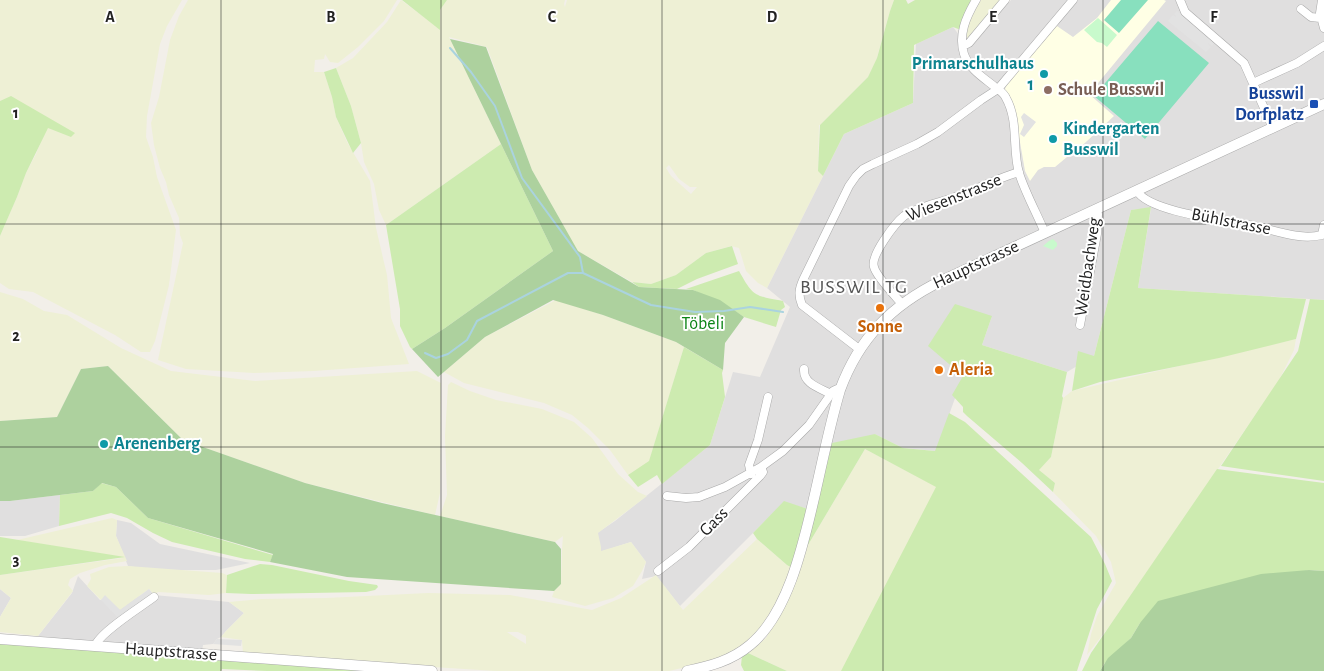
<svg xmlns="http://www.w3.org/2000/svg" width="1324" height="671" font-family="'Alegreya Sans',sans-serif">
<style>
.residential{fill:#e0dfdf}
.education{fill:#ffffe5}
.farmland{fill:#eef0d5;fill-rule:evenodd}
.grass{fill:#cdebb0}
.forest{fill:#add19e}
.park{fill:#c8facc}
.pitch{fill:#88e0be}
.parking{fill:#e2e2e2}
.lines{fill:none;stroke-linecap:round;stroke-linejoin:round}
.stream{stroke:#aad3df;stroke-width:2}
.minor-casing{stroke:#a9a9a9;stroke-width:9}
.tertiary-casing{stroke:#a9a9a9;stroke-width:11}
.minor{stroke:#fff;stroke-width:8}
.tertiary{stroke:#fff;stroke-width:10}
.grid{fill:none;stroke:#222;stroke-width:1;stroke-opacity:0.55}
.culture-dot{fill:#0f9aa8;stroke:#fff;stroke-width:2}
.education-dot{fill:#8d6e63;stroke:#fff;stroke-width:2}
.transit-dot{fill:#1a4fb4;stroke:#fff;stroke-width:2}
.food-dot{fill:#e8710a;stroke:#fff;stroke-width:2}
.labels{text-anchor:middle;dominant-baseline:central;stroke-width:4;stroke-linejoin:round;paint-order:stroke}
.culture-label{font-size:18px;font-weight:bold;fill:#0d838f;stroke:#fff;text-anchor:start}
.education-label{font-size:18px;font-weight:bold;fill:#785e54;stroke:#fff;text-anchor:start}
.transit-label{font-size:18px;font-weight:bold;fill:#164399;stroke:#fff;text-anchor:end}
.street-label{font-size:18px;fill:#222;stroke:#fff}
.park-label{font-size:18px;fill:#0c8416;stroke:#fff}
.food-label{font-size:18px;font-weight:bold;fill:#c56008;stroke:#fff}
.quarter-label{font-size:20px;letter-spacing:1px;fill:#555;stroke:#fff}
.grid-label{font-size:16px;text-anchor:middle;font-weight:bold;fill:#222;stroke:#fff;stroke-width:4;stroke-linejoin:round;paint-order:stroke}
</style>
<rect width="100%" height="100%" fill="#f2efe9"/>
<path class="residential" d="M1011 0H1324V300L1138 288 1151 208 1131 210 1094 356 1067 372 982 345 992 316 963 376 936 451 903 448 875 434 815 511 784 502 680 606 656 576 642 579 646 562 631 542 600 552 597 533 615 521 710 445 733 372 760 377 790 307 767 288 844 134 913 103 916 44 953 27 969 48Z
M60 495 59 526 25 536H0V501H10Z
M117 520 131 523 160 544 250 563 216 570H156L128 566 116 536Z
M78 576 100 600 154 595 229 602 244 613 226 631 221 637 217 639 213 644 203 645 202 651 63 639 38 636 72 593Z
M0 589 11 598 0 617Z"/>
<path class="education" d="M1111 0H1164L1166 1 1089 94 1114 116 1073 154 1067 157 1055 167H1044L1038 170 1030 181 1025 171 1017 125 1005 89 1007 83 1054 24 1073 37 1097 18Z"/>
<path class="farmland" d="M0 0H182L167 26 160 44 147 116 146 137 153 157 157 177 176 230 169 285 155 341 150 352H141L115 335 33 292 9 289 0 283V236L17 197 26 173 36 154 47 127 74 134 11 97 0 101Z
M188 0H397L384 21 358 47 338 63 330 62 325 54 324 59 315 60 314 72H324L332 97 336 117 347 142 370 181 376 228 387 275 391 318 409 364 314 371 254 373 186 369 158 360 183 243 180 235 179 218 169 195 166 182 160 168 154 145 151 123 159 97 170 40 179 16Z
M401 0 440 29V10L447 0H565L564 4 565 7 567 0H894L890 11 876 61 868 77 820 125H819L818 170 823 176 767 288 758 283 746 271 739 248 731 246 706 253 676 275 651 284 632 282 578 251 532 170 487 47 449 37 501 144 386 225 379 210 374 184 364 162 361 143 351 106 336 68 353 58 387 22ZM669 165 679 179 690 187H697L691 194 671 176 666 168Z
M981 0H1001L969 40 965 34 968 23Z
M0 292 23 299 44 311 67 315 121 348 171 371 255 381 417 371 441 383 440 493 435 515 305 483 183 440 108 366 81 369 57 417 0 421Z
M556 300 603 315 676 342 684 347 649 462 628 475 610 450 588 428 572 415 544 403 464 383 444 372 485 337Z
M1296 339 1294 350 1278 382 1111 624 1087 655 1091 634 1097 616 1116 583 1111 562 1096 536 1053 492 1055 483 1038 470 1051 457 1063 398 1072 391Z
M451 382 470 391 496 400 542 409 574 422 592 438 618 474 638 492 647 496 598 533 601 547V551L631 542 646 562 642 571 633 586 613 598 585 606 552 597 554 591 561 584 562 549 563 536 555 542 440 516 447 495 445 436 448 385Z
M865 449 937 487 844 671H787L748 653 766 638 796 578 805 550Z
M112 518 117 520 116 536 127 561 105 565 80 573 70 579 68 585 73 591 38 636 0 632V617L11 598 0 589V575L123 558 17 540Z
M757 539 787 565 792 568 778 600 755 636 729 655 694 668H682L669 671H496L417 666 243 654 242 640 221 637 226 631 244 613 229 602 262 599 326 598 428 593 510 595 592 610 621 598 656 575 683 610ZM507 632H518L526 636V644Z
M128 566 222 573 227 575 226 593 209 595 158 592 154 595 149 589 120 610 105 596 101 600 87 586 91 579 90 574 109 567Z"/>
<path class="grass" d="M402 0H447L440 10V30Z
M894 0H906L908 4 915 0H971L964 15 961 30 953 27 914 45 913 103 844 134 823 176 818 171 820 125 868 77 877 58 890 11Z
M336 68 351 106 361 143 353 153 336 117 332 97 324 72Z
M11 96 75 133 71 137 48 128 26 173 17 197 0 236V101Z
M501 144 553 251 445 328 412 349 410 347 400 326V309L386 225Z
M1151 207 1138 288 1306 299 1296 339 1219 358 1100 382 1072 391 1078 351 1094 356 1131 210Z
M732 246 738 264 697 279 677 289 639 287 632 282 651 284 676 275 706 253Z
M739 271C753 296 754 296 783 301L785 307 781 310 776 327 744 317 729 307 693 290 686 289Z
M1310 299 1324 300V481L1221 466 1298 351Z
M955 304 992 316 982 345 1067 372 1062 396 1063 398 1051 457 1039 470 1055 483 1053 492 1022 463 967 416 963 412V407L952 395 963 376 928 346Z
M684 347 723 370 722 373 725 397 710 445 662 484 657 475 638 487 628 475 649 461Z
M949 413 965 422 1091 537 1105 564 1112 581 1097 609 1077 671H841L936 487 865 449 805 550 832 443 875 434 903 448 935 451Z
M1217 469 1324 483V571L1309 570 1140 623 1131 638 1104 664 1100 671H1082L1091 653Z
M101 483 116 487 148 518 273 555 270 562 245 559 172 542 153 533 127 518 111 513 59 526 60 495 93 491Z
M784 501 808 509 792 568 787 565 757 539 753 533Z
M0 537 125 557 0 575Z
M260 564 272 565 349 581 377 585 378 587 375 590 366 592 251 594 226 593 227 575Z
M0 644 396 671H267L222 669 221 671H0Z
M748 653 787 671H744L741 665 742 656Z"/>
<path class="forest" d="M450 39 486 47 532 170 578 251 639 287 693 290 720 300 744 317 725 343 723 370 676 342 603 315 553 300 485 337 438 377 412 349 445 328 553 251Z
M108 366 183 440 305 483 382 503 555 542 561 549V584L554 591 347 577 270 562 273 554 148 518 116 487 102 483 93 491 10 501H0V421L57 417 81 369Z
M1309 570 1324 571V671H1100L1108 658 1131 638 1140 623 1158 601 1261 574Z"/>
<path class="park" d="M1098 18 1117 35 1107 47 1102 43 1097 42 1084 30Z
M1053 239 1057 243V246L1053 250 1043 246 1049 241Z"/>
<path class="pitch" d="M1121 0H1148L1119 33 1104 20Z
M1158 21 1209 63 1145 139 1094 96Z"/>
<path class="parking" d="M1177 11 1215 42 1212 46 1208 43V44L1211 47 1206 52 1168 21 1173 15 1176 17V16L1174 14Z
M1024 113 1036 122 1024 137 1020 134 1024 125 1021 117Z
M149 589 154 595 120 620 101 600 105 595 120 610Z
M217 639 242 640 241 646 213 644Z"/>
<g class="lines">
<path class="stream" d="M450 48 471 72 495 106 522 178 580 257 583 273 651 305 695 312 724 311 750 307 783 312
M425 353 436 358 448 354 467 340 477 321 568 273H583"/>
<g class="minor-casing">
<path id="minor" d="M976 0C966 17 958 35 964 54 969 69 984 78 995 87 999 90 1004 93 1006 98 1019 121 1012 149 1019 173 1025 192 1037 214 1045 233
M1180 0 1185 12 1244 63 1273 128
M1322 0 1320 13 1324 28
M1301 9 1311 17 1320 18
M963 46 969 43 1005 0
M1253 83 1297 63 1324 46
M1137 191C1149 212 1225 220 1249 225 1273 229 1298 241 1322 235L1324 225
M902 304C895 296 876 276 874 267 870 256 895 223 904 216 917 207 940 203 955 197 976 190 997 178 1019 172
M1080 325 1097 234 1098 214 1096 209
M859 349 802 305C798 295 799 289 803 280L849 186 856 176 863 169 873 164 917 144 938 132 981 100 998 89 1073 0
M804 369C803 384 820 388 831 394
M751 474 749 465 758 440 768 397
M667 496 686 498 699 497 725 487 761 467 783 451 809 425 833 391 837 389 840 390
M658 571 689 547 760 476 763 472 761 467
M95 646C100 632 141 607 154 597"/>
</g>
<g class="tertiary-casing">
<path id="tertiary" d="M0 639 432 671
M687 671C710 666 731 661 750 645 789 613 804 541 815 494 823 459 830 424 840 390 859 338 892 305 941 281L1324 104"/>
</g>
<use href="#minor" class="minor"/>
<use href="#tertiary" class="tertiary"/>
</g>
<path class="grid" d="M221 0V671M441 0V671M662 0V671M883 0V671M1103 0V671M0 224H1324M0 447H1324"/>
<g class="culture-dot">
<circle cx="1044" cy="74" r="5"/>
<circle cx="1053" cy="139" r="5"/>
<circle cx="104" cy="444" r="5"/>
</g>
<circle class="education-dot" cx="1048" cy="90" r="5"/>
<rect class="transit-dot" x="1309" y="99" width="10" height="10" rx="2.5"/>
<g class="food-dot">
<circle cx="880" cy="308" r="5"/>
<circle cx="939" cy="370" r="5"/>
</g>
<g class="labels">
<g class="culture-label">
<text x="1034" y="64" text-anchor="end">Primarschulhaus<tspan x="1034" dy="21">1</tspan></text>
<text x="1063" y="129">Kindergarten<tspan x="1063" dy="21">Busswil</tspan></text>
<text x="114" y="444">Arenenberg</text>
</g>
<g class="education-label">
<text x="1058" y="90">Schule Busswil</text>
</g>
<g class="transit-label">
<text x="1304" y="94">Busswil<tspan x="1304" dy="21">Dorfplatz</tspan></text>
</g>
<g class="street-label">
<text transform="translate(954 198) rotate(-22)">Wiesenstrasse</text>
<text transform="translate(1231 222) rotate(11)">Bühlstrasse</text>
<text transform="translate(976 265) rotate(-25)">Hauptstrasse</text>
<text transform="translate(1088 267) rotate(-82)">Weidbachweg</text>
<text transform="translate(714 522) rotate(-45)">Gass</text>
<text transform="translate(171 652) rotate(4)">Hauptstrasse</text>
</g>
<g class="park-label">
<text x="703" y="324">Töbeli</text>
</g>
<g class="food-label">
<text x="880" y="327">Sonne</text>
<text x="949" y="370" text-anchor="start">Aleria</text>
</g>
<g class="quarter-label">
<text x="854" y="287">BUSSWIL TG</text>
</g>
</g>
<g class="grid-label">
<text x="110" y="22">A</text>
<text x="331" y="22">B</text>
<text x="552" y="22">C</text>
<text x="772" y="22">D</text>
<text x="993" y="22">E</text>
<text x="1214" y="22">F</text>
<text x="16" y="118">1</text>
<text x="16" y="341">2</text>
<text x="16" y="565">3</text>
</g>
</svg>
